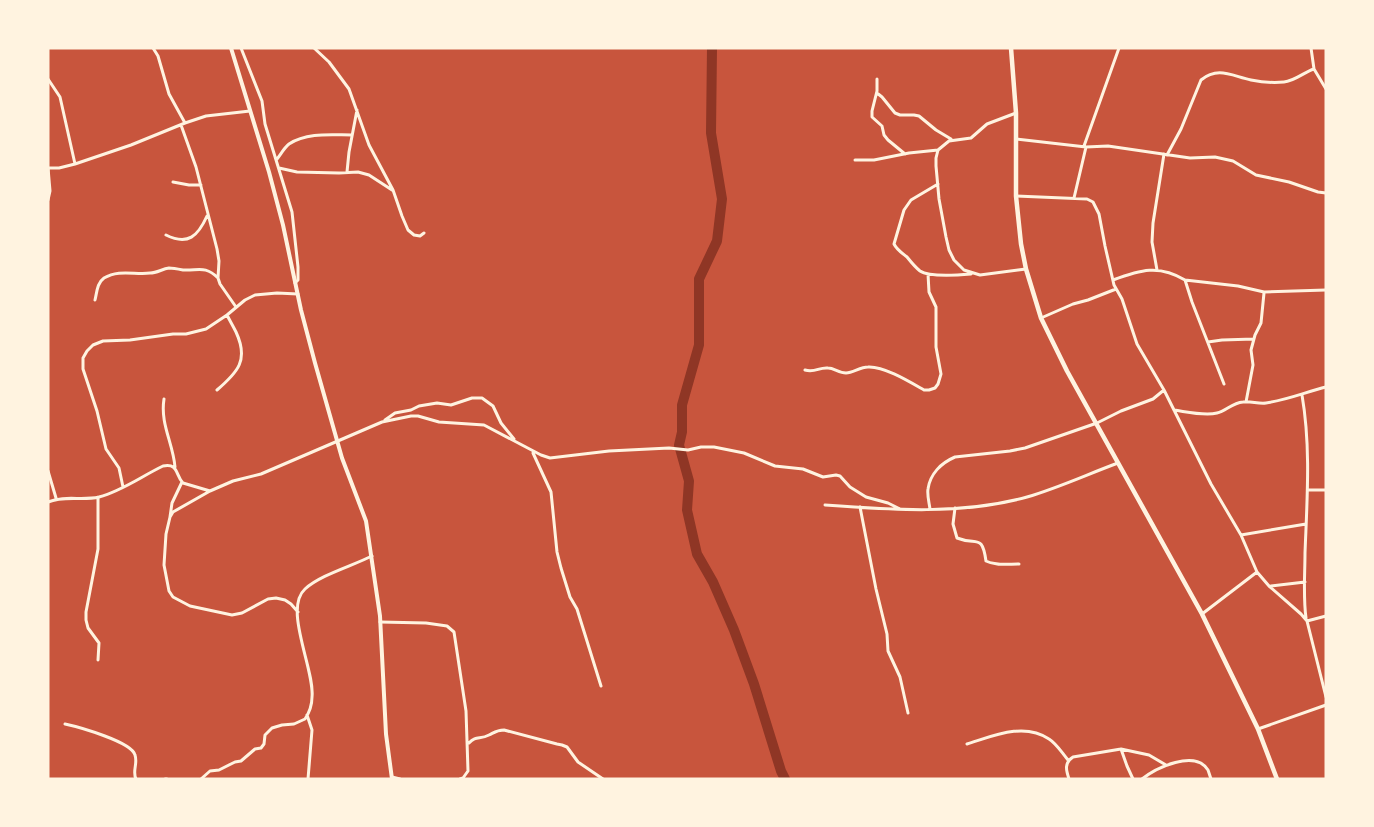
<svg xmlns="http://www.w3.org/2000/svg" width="1374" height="827" font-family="Manrope,sans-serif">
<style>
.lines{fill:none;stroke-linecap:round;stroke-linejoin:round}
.river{stroke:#8f3625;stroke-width:10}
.minor{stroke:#fff3e0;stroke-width:3}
.tertiary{stroke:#fff3e0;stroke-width:4}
.secondary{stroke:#fff3e0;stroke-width:4.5}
</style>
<rect width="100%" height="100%" fill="#c8553d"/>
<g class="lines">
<path class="river" d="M712 48 711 133 722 199 717 241 699 279V345L682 405V432L679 445 689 481 687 510 697 554 713 582 734 630 754 684 781 771 785 779"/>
<path class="minor" d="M153 48 158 56 169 94 185 123
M241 48 262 101 265 124 292 212 298 267V280L295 283
M314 48 329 62 349 89 369 145 393 190 402 216 408 230 414 235 420 236 424 233
M1311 48 1314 69 1326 89
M48 79 60 97 75 164
M877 79V91L872 111V117L882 126 884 135 888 140 905 154
M877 93 882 97 895 113 900 115H914L919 116 936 130 951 139
M1016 113 987 124 971 138 949 141 938 150 936 158V166L939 199 946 237 949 250 954 260 964 270 980 275 1026 269
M181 125 196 167 217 249 219 261 218 278 220 284 236 307
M1016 139 1086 147 1108 146 1190 158 1215 157 1233 161 1256 175 1289 182 1318 192 1326 193
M1084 146 1119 48
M1167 155 1181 129 1201 80C1218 66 1232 76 1251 80 1261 82 1273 83 1284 82 1295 81 1304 72 1314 69
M277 159C281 154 284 148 289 144 307 132 332 135 352 135
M855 160H874L909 153 938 150
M48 168H59L75 164 131 145 185 123 206 116 250 111
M279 168 297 172 339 173 358 172 369 175 392 190
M347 172 349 152 357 110
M173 182 189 185H201
M938 184 911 200 904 210 894 244C897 250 902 253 907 257 911 262 915 267 920 271 929 277 959 275 971 274
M1016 196 1087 199 1093 202 1099 214 1105 246 1114 285 1122 299 1137 344 1164 390 1211 484 1241 535 1257 572 1269 586 1301 614 1307 621 1326 697
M1074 198 1086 147
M48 200 50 191 48 168
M166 235C188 246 198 236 207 216
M1157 270 1152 242 1153 223 1164 154
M1113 280C1140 270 1159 264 1185 280L1192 302 1224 384
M1185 280 1238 286 1264 292 1326 290
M95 300C97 292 97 283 104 278 119 269 135 275 150 273 157 273 162 269 169 268 173 268 178 269 183 270 198 271 205 265 218 278
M1041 318 1073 304 1088 300 1116 289
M1208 342 1222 340 1254 339
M805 370C815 373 819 367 828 368 834 368 839 373 846 373 853 373 860 367 868 367 884 366 910 382 924 390H929L935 388 938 384 941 374 936 347V307L929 292 928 274
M217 390C238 372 249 360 236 332 233 326 230 321 227 315
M1302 395C1311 447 1307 500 1305 553 1305 574 1303 596 1306 618
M164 399C160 424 173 443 175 467
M1246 402 1253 365 1251 350 1255 335 1261 323 1264 293
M1174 410C1188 412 1204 416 1217 413 1226 411 1232 403 1243 402 1251 401 1258 404 1266 403 1287 400 1306 392 1326 387
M385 420 395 413 411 410 419 406 437 403 451 405 472 398H482L493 406 501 423 514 439
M533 453 551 492 557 552 561 568 570 597 577 609 601 686
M48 471 56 498
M123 487 119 468 106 449 97 411 83 369V358L87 351 93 345 103 341 130 340 173 334H186L206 329 227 315 245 300 255 295 277 293 298 294
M1308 490H1326
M48 502C65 495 82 501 99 497 122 491 142 476 163 466 179 463 175 475 183 483L210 491
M825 505C892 510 962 515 1027 497 1058 488 1088 474 1118 463
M860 507 876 589 887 634 888 651 900 677 908 713
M955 508 953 524 957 538C977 546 982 533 986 561 996 566 1008 564 1019 564
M930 509C929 502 927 495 928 489 930 474 941 463 955 457L1010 451 1025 448 1097 423 1121 411 1153 399 1164 390
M170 517 172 503 182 482
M1241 535 1306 524
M1271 586 1305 582
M298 612 291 604 285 600 276 598 268 599 242 613 232 615 190 606 173 597 169 591 164 565 166 534 170 517 173 512 210 491 233 481 261 474 382 422 411 416H418L439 422 484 425 541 455 550 458 609 451 669 448 688 450 701 447H714L744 453 775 466 803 469 823 477 836 475 840 476 850 487 866 497 888 503 900 509
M1202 614 1257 572
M1307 621 1326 616
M380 622 426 623 447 626 454 632 466 711 468 771 463 778 460 779
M98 660 99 643 88 628 86 620V612L98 549V497
M307 715 312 730 308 779
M65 724C79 727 132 742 135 755 138 764 132 771 136 779
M1258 729 1326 705
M469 743C476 735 480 740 489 735 495 732 497 730 504 730L557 744 562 745 567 747 578 762 603 779
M967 744C993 736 1024 722 1049 739 1057 744 1062 753 1068 760
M1121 749 1127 766 1133 779
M392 777 400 779
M165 779H167
M201 779 210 771 219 770 235 762 241 761 255 749 261 748 264 744 265 735 272 728 282 725 294 724 305 719C309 713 312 705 312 697 315 670 283 609 305 589 320 575 352 566 372 556
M1069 779C1066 770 1064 763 1073 757L1121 749 1149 755 1166 765
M1142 779C1156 768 1195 749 1208 770 1209 773 1210 776 1211 779"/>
<path class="tertiary" d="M231 48 269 172 283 225 301 310 315 363 342 458 366 521 380 616 386 734 392 779"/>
<path class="secondary" d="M1011 48 1016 113V196L1021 244 1026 269 1041 318 1067 371 1202 614 1258 729 1277 779"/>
</g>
<rect width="1374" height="827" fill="none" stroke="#fff3e0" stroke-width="99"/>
</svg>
